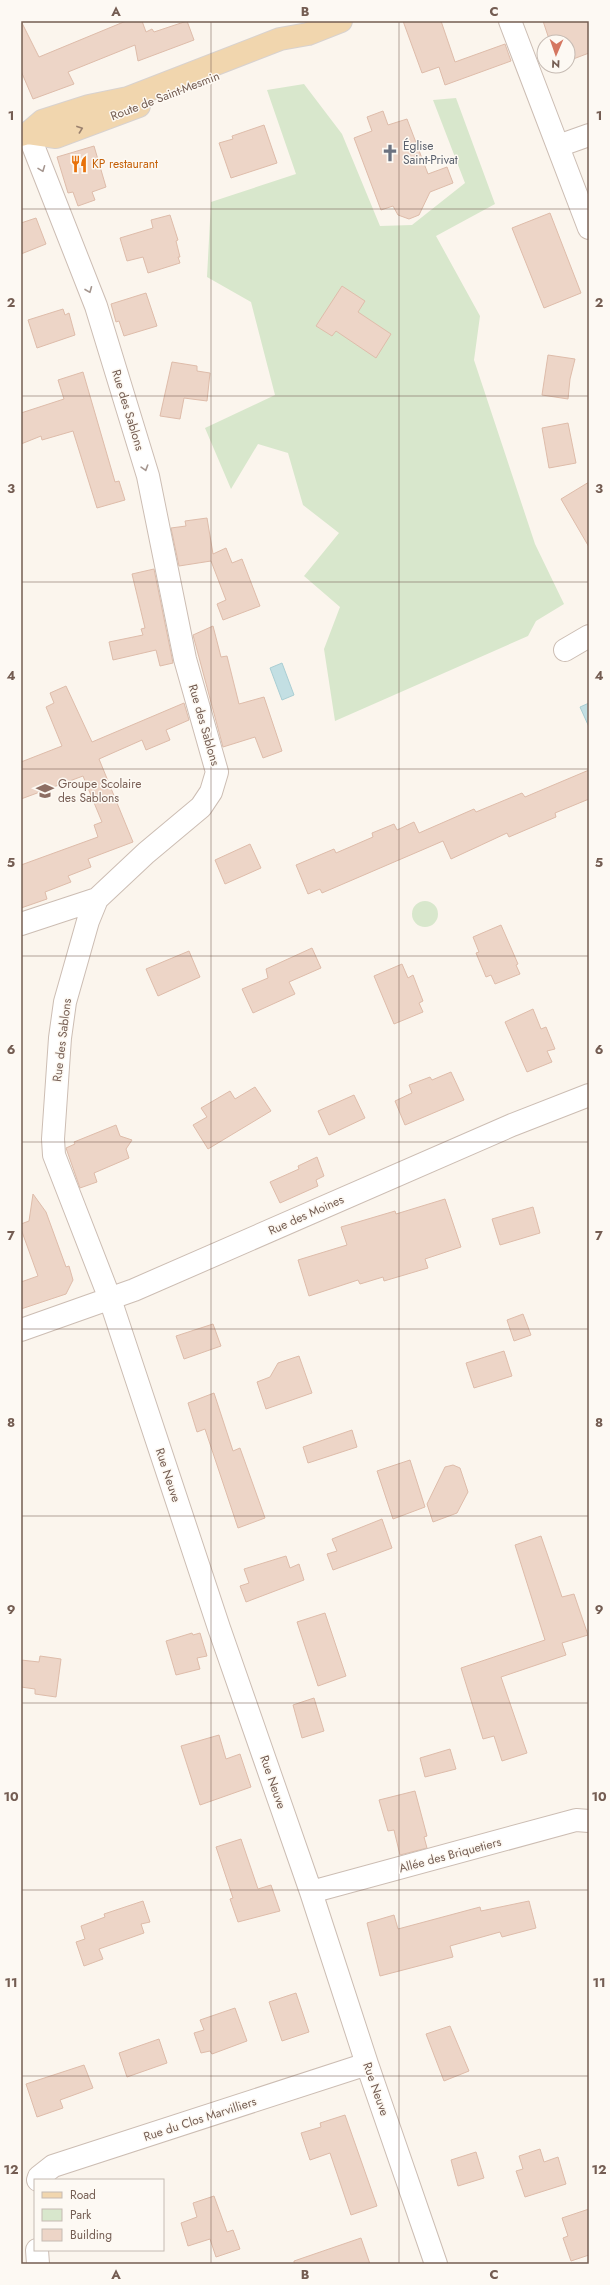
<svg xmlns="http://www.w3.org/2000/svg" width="610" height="2285" font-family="Jost,sans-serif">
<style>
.green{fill:#d8e7cc}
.water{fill:#c3dfe3;stroke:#aaced3}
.building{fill:#edd5c7;stroke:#debcaa}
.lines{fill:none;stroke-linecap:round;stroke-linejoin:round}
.minor-casing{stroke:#ccbdb3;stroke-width:24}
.major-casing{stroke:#d8d2cf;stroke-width:24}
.minor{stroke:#fff;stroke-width:22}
.major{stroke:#f1d6ae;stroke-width:22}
.oneway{stroke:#9a816e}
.oneway2{stroke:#a5968f}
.grid{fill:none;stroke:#745d52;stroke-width:1;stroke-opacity:0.55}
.labels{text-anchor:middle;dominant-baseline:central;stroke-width:3;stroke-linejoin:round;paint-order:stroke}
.street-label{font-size:12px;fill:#745d52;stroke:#fdf9f3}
.worship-label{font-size:12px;fill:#5b616d;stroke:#fdf9f3;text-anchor:start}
.food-label{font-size:12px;fill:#c56008;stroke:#fdf9f3;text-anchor:start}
.education-label{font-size:12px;fill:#785e54;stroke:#fdf9f3;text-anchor:start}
.neatline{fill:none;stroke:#745d52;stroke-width:1.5}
.grid-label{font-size:13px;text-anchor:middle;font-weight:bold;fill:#745d52}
</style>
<rect width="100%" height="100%" fill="#fbf5ed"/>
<path class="green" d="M304 84 342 134 380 226 412 225 465 183 433 100 456 98 495 204 436 236 480 316 474 360 535 544 564 604 536 621 528 636 335 721 324 649 340 607 304 576 339 533 303 505 288 453 258 444 231 489 205 428 275 395 251 302 207 277 211 202 296 174 267 90Z
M412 914a13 13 0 1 1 26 0a13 13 0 1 1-26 0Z"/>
<path class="water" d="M282 663 294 695 282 700 270 668Z
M589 703V727L580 707Z"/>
<path class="building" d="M21 21 39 57 126 21H142L146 32 152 29 154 32 187 21 194 40 138 61 135 45 68 72 74 84 33 99 21 71Z
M403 21H441L455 62 505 44 511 61 445 85 439 67 422 73Z
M543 21H589V53L568 61V42H550Z
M383 111 388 125 407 119 428 174 447 167 453 183 430 192 419 215 409 219 398 215 393 206 381 210 354 138 372 131 367 117Z
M264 125 277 163 231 178 219 143 233 139 232 136Z
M94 146 106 187 92 192 95 200 78 206 73 192 68 193 57 157Z
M550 213 581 293 544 308 512 228Z
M170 215 178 240 176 241 180 257H178L180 263 148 273 143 257 127 261 120 238 153 228 151 220Z
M36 218 46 244 21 254V223Z
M342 286 365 301 358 312 391 334 376 358 336 331 332 336 316 326Z
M146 293 157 326 124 336 119 321 116 322 111 304Z
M63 309 65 315 69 313 75 335 37 348 28 320Z
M548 355 575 359 570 379 568 399 542 395Z
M172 362 197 366V371L210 373 207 401 184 398 180 419 160 416Z
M83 372 115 482 119 481 125 500 97 508 73 431 42 440 41 436 21 444V413L64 399 58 380Z
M568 423 576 463 549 468 542 428Z
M589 482V547L561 499Z
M207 518 213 554 226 548 232 563 242 559 260 606 223 620 217 604 226 600 211 561 179 566 171 528 186 526 185 521Z
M154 569 173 663 160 666 156 650 113 660 109 642 143 635 141 629 145 628 132 574Z
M213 626 221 657 227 656 239 704 264 697 282 751 263 758 255 737 223 747 193 635Z
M66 686 92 742 184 703 189 720 166 730 170 740 146 750 142 740 99 759 133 842 88 859 91 867 68 876 71 882 45 892 47 899 21 908V865L98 837 94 825 102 822 83 776 21 799V762L62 746 46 707 54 703 50 693Z
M589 770V799L555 813 556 817 509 837 507 833 451 859 443 841 322 893 320 889 308 894 296 865 334 849 336 853 373 837 372 833 394 824 397 830 414 822 419 833 474 809 476 812 522 793 525 797Z
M250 844 261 868 225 884 215 860Z
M501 925 518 964 516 965 520 974 495 984 491 975 486 977 476 953 479 952 473 937Z
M312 948 321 968 289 982 295 994 253 1013 242 989 268 978 266 969Z
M189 951 200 977 158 996 146 969Z
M402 964 408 978 413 975 423 1001 419 1003 423 1012 394 1024 374 976Z
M533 1009 541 1029 546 1027 555 1049 547 1051 552 1062 527 1072 505 1022Z
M451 1072 464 1100 405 1125 395 1101 412 1093 409 1085 430 1077 432 1080Z
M255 1087 271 1111 208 1149 193 1125 207 1117 201 1108 230 1091 235 1099Z
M354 1095 365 1118 329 1135 318 1111Z
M116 1125 120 1136 132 1140 126 1149 129 1158 94 1173 97 1182 80 1188 66 1148 75 1144 74 1142Z
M317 1157 324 1176 316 1180 318 1186 280 1203 270 1182 299 1169 298 1166Z
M33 1194 46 1212 66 1267 69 1266 73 1280 66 1294 21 1309V1282L38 1276 21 1229V1224L29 1221Z
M445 1199 461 1247 425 1259 428 1268 384 1281 383 1277 360 1284 358 1280 309 1296 298 1260 347 1245 341 1227 395 1211 396 1214Z
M533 1207 540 1233 500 1245 492 1219Z
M523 1314 531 1335 514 1341 507 1320Z
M213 1324 221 1346 184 1359 176 1336Z
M504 1351 512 1376 474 1388 466 1363Z
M299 1356 312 1393 266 1409 257 1382 270 1377 278 1363Z
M214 1393 233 1451 240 1448 265 1518 238 1528 205 1429 197 1432 188 1403Z
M352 1430 357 1447 308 1463 303 1447Z
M410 1460 425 1507 393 1519 377 1471Z
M453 1465 460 1468 468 1492 457 1513 433 1522 427 1504 445 1467Z
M382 1519 392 1548 333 1570 327 1554 337 1551 332 1539Z
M541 1536 562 1597 574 1594 588 1635 562 1643 566 1655 501 1677 527 1753 502 1761 494 1736 483 1739 461 1668 545 1640 515 1545Z
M286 1556 290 1568 299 1564 304 1580 246 1602 240 1586 249 1583 244 1569Z
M325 1613 346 1676 318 1686 297 1622Z
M192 1633 193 1635 200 1633 207 1656 197 1658 200 1669 176 1675 166 1641Z
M40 1656 61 1659 56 1697 35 1694V1689L21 1687V1660L39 1662Z
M314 1698 324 1731 302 1738 293 1705Z
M219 1735 226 1759 240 1754 251 1787 200 1805 181 1746Z
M450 1749 456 1769 425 1777 420 1758Z
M415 1791 427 1836 424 1837 427 1848 400 1855 394 1830 388 1831 379 1800Z
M241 1839 258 1889 271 1885 280 1911 238 1922 230 1899 233 1898 216 1847Z
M143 1901 150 1922 141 1924 144 1933 99 1949 103 1959 84 1966 76 1942 85 1939 81 1926 105 1917 104 1914Z
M529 1901 536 1928 502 1937 500 1932 450 1946 453 1957 380 1976 367 1923 394 1915 398 1929 480 1907 481 1911Z
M296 1993 309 2032 282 2041 269 2002Z
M235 2008 247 2041 212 2054 210 2051 201 2053 194 2033 204 2030 200 2020Z
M450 2026 469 2071 444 2081 426 2034Z
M159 2039 167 2063 127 2077 119 2053Z
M84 2065 93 2088 60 2100 63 2108 37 2117 26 2084Z
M345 2115 377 2206 351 2215 330 2153 310 2160 301 2133 321 2127 320 2123Z
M540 2149 544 2162 558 2157 566 2184 525 2197 516 2171 523 2169 519 2156Z
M476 2152 484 2178 458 2186 451 2160Z
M214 2196 227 2232 233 2230 240 2249 216 2257 210 2239 188 2246 181 2223 197 2217 193 2203Z
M589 2209V2255L571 2261 563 2238 568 2236 562 2218Z
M361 2238 370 2264H294V2261Z"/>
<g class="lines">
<g class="minor-casing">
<path id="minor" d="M510 21 589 228
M28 133 96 306 148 476 185 659 217 772 211 792 201 807 146 853 97 899 88 921 65 1002 60 1038 53 1139 54 1155 110 1299 219 1628 311 1892 367 2064 436 2264
M558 146 589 135
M565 650 589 636
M21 924 97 899
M21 1330 134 1290 512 1125 589 1095
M311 1892 576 1820 589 1821
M38 2180 39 2177 53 2166 367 2064
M37 2250 38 2264"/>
</g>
<g class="major-casing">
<path id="major" d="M28 133 56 137 139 106
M21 135 28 133 42 121 89 106 128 98 280 39 308 34 341 21"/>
</g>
<use href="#minor" class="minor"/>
<use href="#major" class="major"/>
</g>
<defs><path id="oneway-chevron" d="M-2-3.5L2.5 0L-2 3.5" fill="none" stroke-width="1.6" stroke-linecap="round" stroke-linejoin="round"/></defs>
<use class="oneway" href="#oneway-chevron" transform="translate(80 129) rotate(-20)"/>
<g class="oneway2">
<use href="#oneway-chevron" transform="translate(42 169) rotate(69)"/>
<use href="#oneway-chevron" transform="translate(89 290) rotate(68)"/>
<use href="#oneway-chevron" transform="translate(145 468) rotate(73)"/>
</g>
<path class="grid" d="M211 21V2264M399 21V2264M21 209H589M21 396H589M21 582H589M21 769H589M21 956H589M21 1142H589M21 1329H589M21 1516H589M21 1703H589M21 1890H589M21 2076H589"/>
<defs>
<g id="church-bare" transform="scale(1.38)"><path d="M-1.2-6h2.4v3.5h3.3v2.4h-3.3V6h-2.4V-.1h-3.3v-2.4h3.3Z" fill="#6b7280" stroke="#fdf9f3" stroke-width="2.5" paint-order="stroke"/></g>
<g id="restaurant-bare" transform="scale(1.38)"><path d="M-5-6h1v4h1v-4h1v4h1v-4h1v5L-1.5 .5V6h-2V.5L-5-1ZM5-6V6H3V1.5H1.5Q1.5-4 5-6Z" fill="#e8710a" stroke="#fdf9f3" stroke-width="2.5" paint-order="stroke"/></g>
<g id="school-bare" transform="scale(1.38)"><path d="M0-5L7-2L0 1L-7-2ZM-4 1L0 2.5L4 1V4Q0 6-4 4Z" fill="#8d6e63" stroke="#fdf9f3" stroke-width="2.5" paint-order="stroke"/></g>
</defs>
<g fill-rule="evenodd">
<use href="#church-bare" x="390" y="153"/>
<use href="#restaurant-bare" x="79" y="164"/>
<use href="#school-bare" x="45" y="791"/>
</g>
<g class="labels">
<g class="street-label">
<text transform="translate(165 96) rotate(-21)">Route de Saint-Mesmin</text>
<text transform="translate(128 410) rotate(73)">Rue des Sablons</text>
<text transform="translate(204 725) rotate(74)">Rue des Sablons</text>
<text transform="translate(62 1040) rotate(-83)">Rue des Sablons</text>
<text transform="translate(306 1215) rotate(-24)">Rue des Moines</text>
<text transform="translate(168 1475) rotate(72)">Rue Neuve</text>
<text transform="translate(273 1782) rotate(71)">Rue Neuve</text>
<text transform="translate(450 1855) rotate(-15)">Allée des Briquetiers</text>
<text transform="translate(376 2089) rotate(71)">Rue Neuve</text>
<text transform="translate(200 2119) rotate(-18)">Rue du Clos Marvilliers</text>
</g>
<g class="worship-label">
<text x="403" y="146">Église<tspan x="403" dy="14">Saint-Privat</tspan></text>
</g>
<g class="food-label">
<text x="92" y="164">KP restaurant</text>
</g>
<g class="education-label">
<text x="58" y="784">Groupe Scolaire<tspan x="58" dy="14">des Sablons</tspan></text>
</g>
</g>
<rect width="610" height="2285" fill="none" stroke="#fdf9f3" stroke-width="44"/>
<rect x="34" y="2179" width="130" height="72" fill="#fdf9f3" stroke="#c6bbb3"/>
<rect x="42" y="2192" width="20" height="6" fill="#f1d6ae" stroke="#c6bbb3"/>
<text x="70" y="2199" font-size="12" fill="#745d52">Road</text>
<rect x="42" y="2209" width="20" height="12" fill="#d8e7cc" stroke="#c6bbb3"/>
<text x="70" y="2219" font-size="12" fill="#745d52">Park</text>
<rect x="42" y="2229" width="20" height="12" fill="#edd5c7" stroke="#c6bbb3"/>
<text x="70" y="2239" font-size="12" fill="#745d52">Building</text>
<g transform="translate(556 54) rotate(182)"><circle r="19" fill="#fdf9f3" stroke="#c6bbb3"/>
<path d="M0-3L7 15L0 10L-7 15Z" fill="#d57761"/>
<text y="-6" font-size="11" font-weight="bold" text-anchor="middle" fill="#745d52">N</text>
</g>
<rect x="22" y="22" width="566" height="2241" class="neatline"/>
<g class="grid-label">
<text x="116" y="16">A</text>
<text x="305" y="16">B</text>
<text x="494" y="16">C</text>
<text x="11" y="120">1</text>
<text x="599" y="120">1</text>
<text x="11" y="307">2</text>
<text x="599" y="307">2</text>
<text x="11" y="493">3</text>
<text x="599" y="493">3</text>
<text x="11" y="680">4</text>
<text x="599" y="680">4</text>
<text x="11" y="867">5</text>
<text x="599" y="867">5</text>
<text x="11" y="1054">6</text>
<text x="599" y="1054">6</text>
<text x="11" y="1240">7</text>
<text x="599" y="1240">7</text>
<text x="11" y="1427">8</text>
<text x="599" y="1427">8</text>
<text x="11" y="1614">9</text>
<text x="599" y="1614">9</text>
<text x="11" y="1801">10</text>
<text x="599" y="1801">10</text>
<text x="11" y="1987">11</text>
<text x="599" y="1987">11</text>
<text x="11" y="2174">12</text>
<text x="599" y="2174">12</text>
<text x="116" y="2279">A</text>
<text x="305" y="2279">B</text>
<text x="494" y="2279">C</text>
</g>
</svg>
